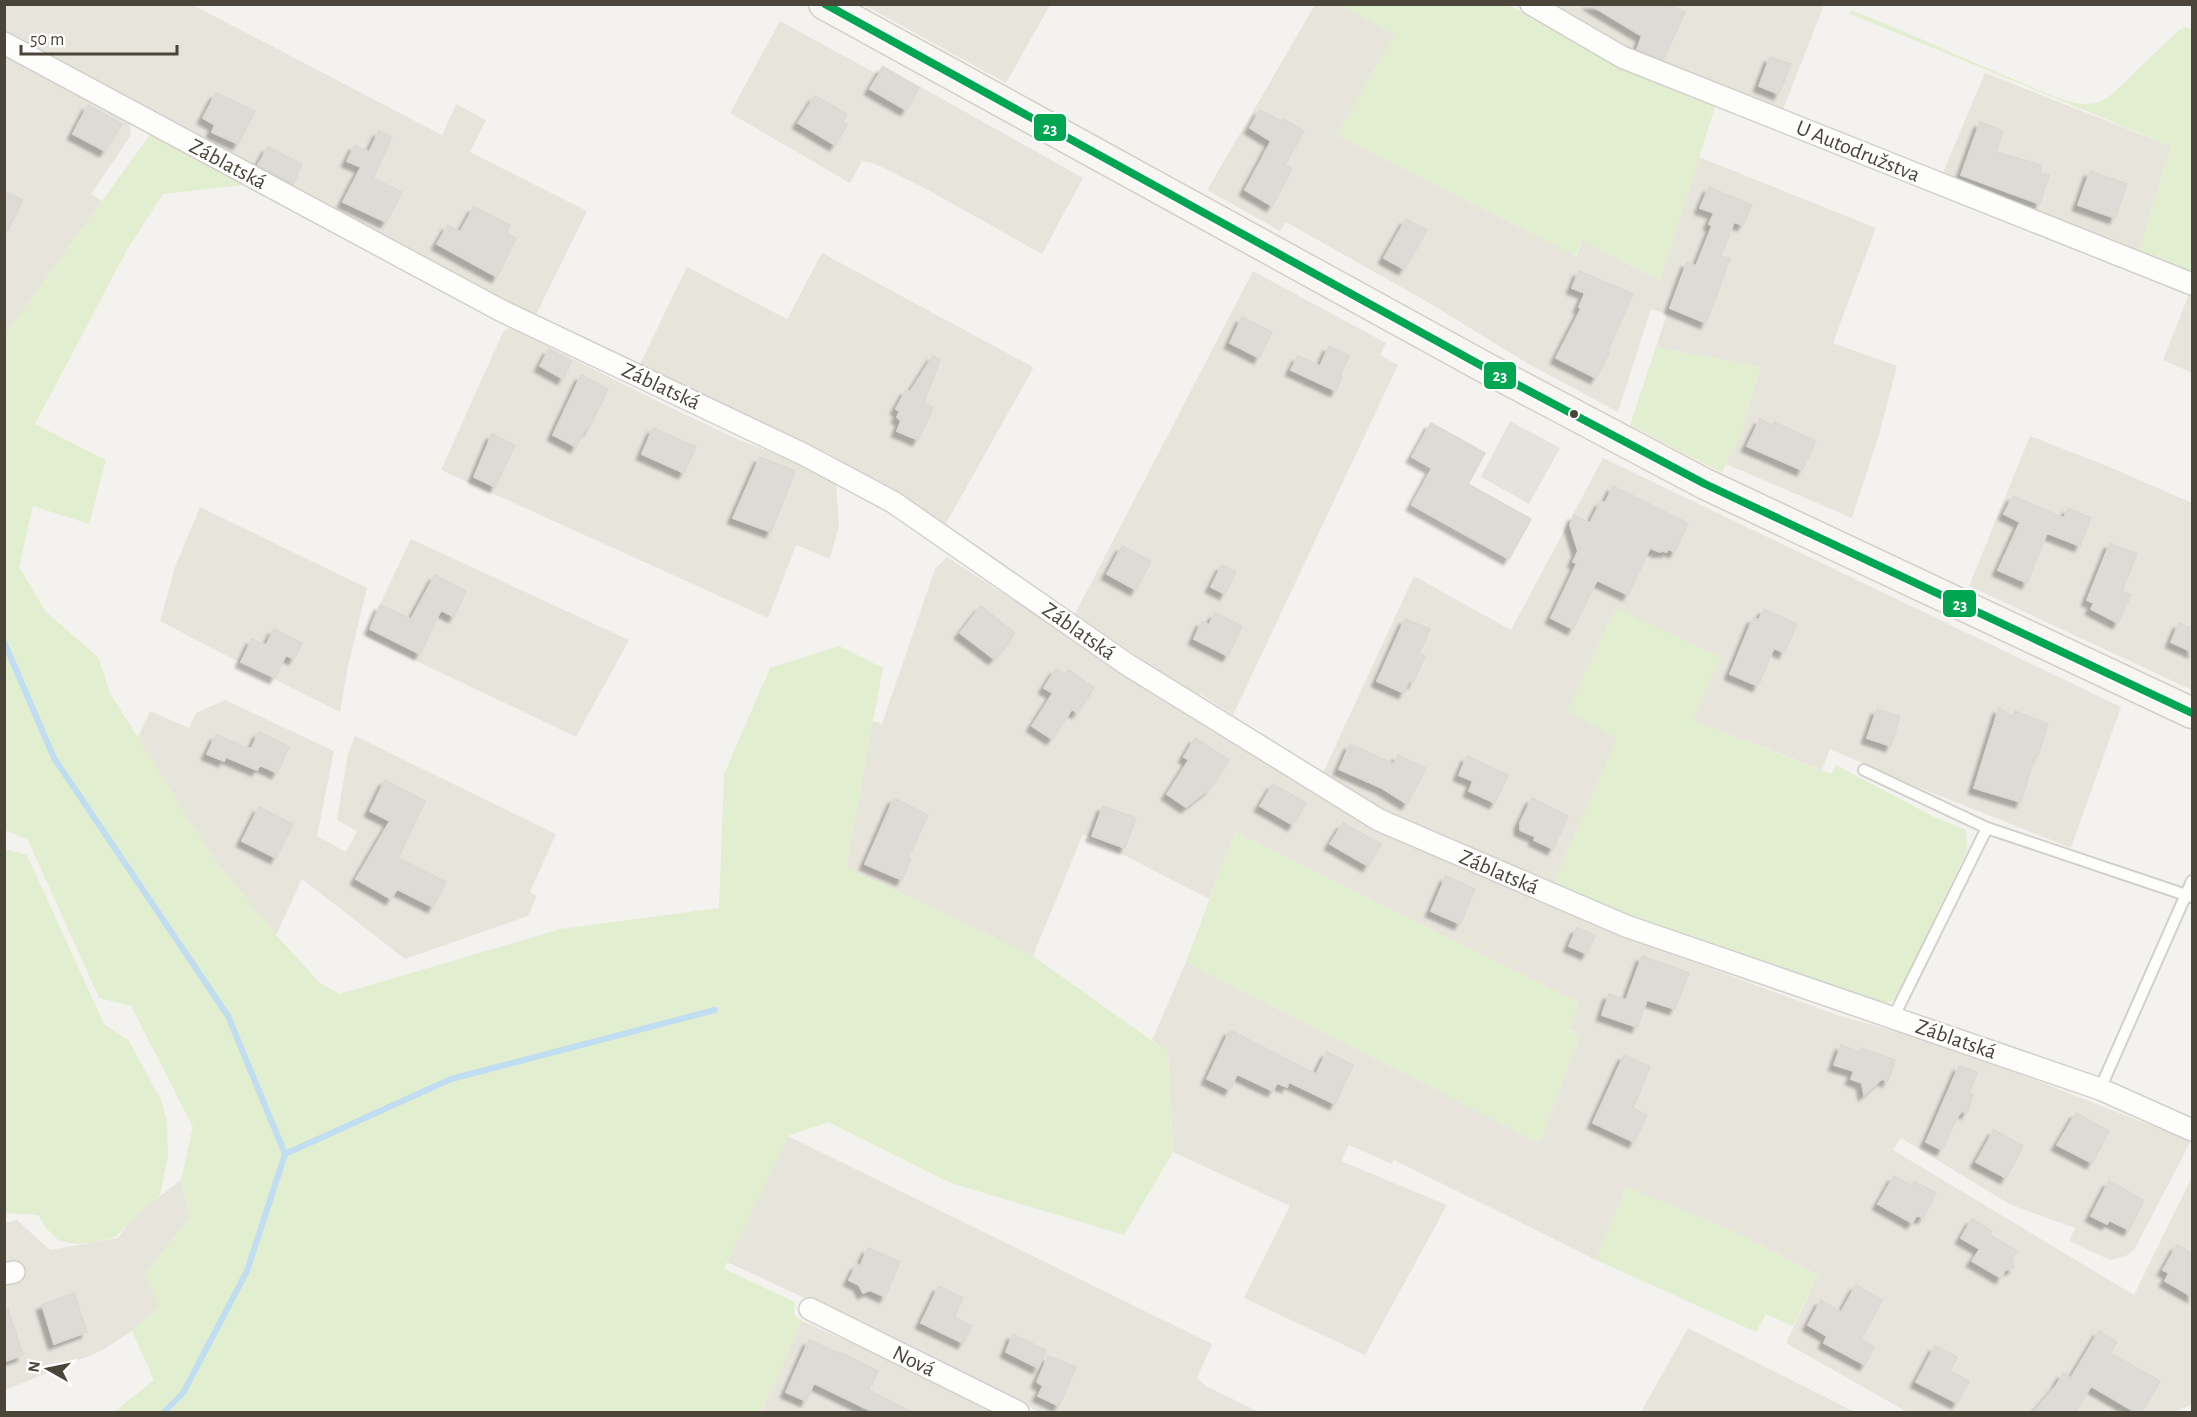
<svg xmlns="http://www.w3.org/2000/svg" width="2197" height="1417" font-family="'Alegreya Sans',sans-serif">
<style>
.residential{fill:#e7e4dc}
.green{fill:#e1eecf}
.parking{fill:#e6e3df}
.lines{fill:none;stroke-linecap:round;stroke-linejoin:round}
.stream{stroke:#c0ddf1;stroke-width:6}
.building{fill:#dedbd6;stroke:#dcd9d4;stroke-width:1.5;filter:url(#shadow)}
.service-casing{stroke:#d2d0cb;stroke-width:14}
.minor-casing{stroke:#d2d0cb;stroke-width:24}
.secondary-casing{stroke:#d3cfc5;stroke-width:33}
.service{stroke:#fdfdfc;stroke-width:10}
.minor{stroke:#fdfdfc;stroke-width:21}
.secondary{stroke:#f7f6f1;stroke-width:30}
.bus-1-casing{stroke:#fff;stroke-width:12}
.bus-1{stroke:#00a651;stroke-width:8}
.bus-dot{fill:#4b4439;stroke:#fff;stroke-width:2}
.labels{text-anchor:middle;dominant-baseline:central;stroke-width:5;stroke-linejoin:round;paint-order:stroke}
.street-label{font-size:22px;fill:#4b4439;stroke:#fff}
.line-badge{stroke:#fff;stroke-width:2}
.badge-label{font-size:16px;text-anchor:middle;font-weight:bold;fill:#fff}
</style>
<defs>
<filter id="shadow"><feDropShadow dx="-5.5" dy="5.5" stdDeviation="1.5" flood-color="#0004"/></filter>
</defs>
<rect width="100%" height="100%" fill="#f4f2ee"/>
<path class="residential" d="M4 5H193L442 135 456 104 486 120 470 152 587 211 535 317 5 37Z
M864 5 1050 4V5L1006 83Z
M1315 5H1341L1395 34 1337 135 1576 256 1583 240 1660 281 1699 157 1876 228 1833 343 1897 366 1879 435 1852 518 1726 464 1741 433 1760 367 1656 347 1667 314 1651 309 1618 412 1525 362 1431 304 1286 222 1280 231 1207 190Z
M1544 5H1824L1782 112 1622 47Z
M780 21 877 74 882 65 1083 178 1042 254 928 190 873 163 862 161 850 183 730 113Z
M5 55 129 122 131 135 91 194 102 201 5 335Z
M1985 73 2171 146 2139 252 1941 177Z
M822 253 1031 366 1033 369 945 525 830 454 737 413 639 366 687 267 787 319Z
M1253 271 1386 343 1380 355 1398 365 1233 715 1200 694 1198 698 1075 614Z
M2191 289H2192V373L2163 360Z
M510 327 665 405 735 438 805 466 836 484 839 526 830 559 796 545 768 618 441 470 503 332Z
M2030 436 2107 466 2192 503V690L1969 586Z
M1603 458 2121 707 2071 848 1905 782 1830 749 1822 770 1692 720 1618 737 1553 885 1416 827 1322 775 1414 576 1511 630Z
M200 507 367 588 348 666 340 712 223 654 160 621 175 567Z
M411 539 629 640 576 737 366 637 369 627Z
M947 557 1261 761 1402 837 1609 931 1837 1015 1951 1047 2191 1141 2134 1250 2126 1256 2110 1260 2069 1241 2075 1228 2011 1205 1901 1138 1893 1150 2134 1295 2192 1177V1404L2174 1412H1907L1786 1343 1818 1275 1742 1235 1627 1187 1596 1260 1394 1160 1392 1164 1349 1145 1341 1161 1447 1205 1365 1355 1244 1298 1290 1206 1173 1152 1168 1052 1152 1040 1186 962 1539 1143 1580 1036 1235 832 1209 899 1083 834 1033 956 846 867 873 721 882 724 935 569Z
M225 700 334 751 317 836 346 852 357 831 337 820 348 754 355 736 556 834 530 892 537 896 528 916 405 959 302 879 276 935 214 859 137 739 150 711 189 728 196 713Z
M788 1136 1212 1344 1197 1378 1206 1386 1259 1412H1039L898 1341 727 1262Z
M181 1180 190 1217 145 1273 160 1306 132 1331 101 1351 5 1390V1223L17 1220 50 1250 118 1238 129 1223 152 1202Z
M802 1321 890 1360 995 1412H761Z
M1688 1328 1855 1412H1641Z"/>
<path class="green" d="M1341 5H1509L1625 70 1715 107 1660 281 1583 240 1575 256 1337 135 1395 34Z
M1853 11C1909 32 1963 59 2018 81 2038 90 2066 104 2087 104 2098 104 2104 100 2112 94L2179 30 2184 27 2192 29V273L2139 252 2171 146 1848 13Z
M152 132 243 185 163 194 128 248 35 424 106 460 89 524 33 506 19 567 46 612 98 657 110 693 214 859 276 935 320 983 340 994 561 929 719 908 724 774 770 668 839 646 883 668 846 867 1033 956 1168 1052 1173 1152 1124 1235 951 1183 828 1122 788 1136 724 1269 795 1302 794 1315 802 1321 761 1412H114L154 1380 132 1331 160 1306 145 1273 190 1217 181 1180 193 1127 131 1006 99 998 28 840 5 830V335Z
M1656 347 1760 367 1741 433 1722 473 1630 425Z
M1616 608 1721 657 1692 720 1831 774 1836 765 1934 817 1966 830 1967 850 1897 999 1883 1004 1685 939 1553 885 1617 738 1567 711Z
M1235 831 1579 1002 1569 1031 1580 1036 1539 1143 1186 962Z
M5 849 27 855 104 1024 129 1041 161 1100 167 1122 168 1157 160 1195 115 1237 97 1242 76 1244 58 1240 47 1229 38 1215 5 1213Z
M1627 1187 1742 1235 1818 1275 1793 1326 1766 1314 1756 1332 1596 1260Z"/>
<path class="parking" d="M1510 421 1560 448 1529 504 1481 477Z"/>
<g class="lines">
<path class="stream" d="M4 642 54 758 228 1016 285 1154 247 1271 183 1393 164 1412
M285 1154 451 1079 715 1010"/>
</g>
<path class="building" d="M1589 4H1668L1685 12 1663 60 1637 49 1642 36Z
M1770 57 1791 64 1779 94 1759 86Z
M883 67 919 88 906 110 870 89Z
M216 93 255 111 238 144 212 132 215 125 203 118Z
M815 96 847 114 842 122 847 125 835 145 798 123Z
M88 105 122 124 105 151 73 134Z
M1260 110 1281 121 1283 119 1304 131 1285 164 1292 169 1272 206 1245 190 1271 141 1250 128Z
M1980 122 2003 131 1996 152 2042 165 2040 173 2049 175 2040 204 1961 175Z
M379 131 392 137 373 178 402 192 386 222 343 202 361 167 347 161 355 145 369 152Z
M268 147 302 164 293 184 258 165Z
M2090 171 2127 184 2115 218 2078 205Z
M1709 187 1752 205 1743 225 1734 222 1721 256 1730 259 1706 323 1670 308 1687 262 1696 266 1712 226 1709 224 1714 213 1700 208Z
M4 191 23 200 4 237Z
M474 207 510 225 507 233 516 238 497 277 437 244 448 225 460 232Z
M1406 219 1427 230 1404 269 1384 258Z
M1579 271 1633 294 1607 352 1609 353 1596 378 1556 358 1581 309 1579 307 1585 293 1572 288Z
M1242 317 1272 332 1259 358 1230 343Z
M1329 346 1349 356 1340 375 1342 377 1336 391 1291 370 1298 356 1320 366Z
M549 349 572 361 563 379 540 366Z
M933 356 940 360 924 402 933 408 918 440 897 431 901 421 897 417 900 411 896 409 906 390 910 392Z
M581 375 608 389 588 430 585 429 576 447 553 435Z
M1760 419 1772 425 1774 422 1816 441 1802 470 1747 446Z
M1431 423 1485 453 1468 484 1531 519 1509 559 1412 505 1432 468 1412 457Z
M653 428 696 447 684 473 642 454Z
M492 434 515 445 495 487 474 477Z
M760 457 795 471 771 532 733 518Z
M1613 486 1688 523 1675 552 1668 549 1667 552 1662 551 1660 552 1650 548 1628 595 1597 580 1573 629 1551 618 1577 563 1573 562 1578 551 1570 525 1574 515 1590 523 1601 501 1605 503Z
M2013 496 2064 518 2068 508 2091 518 2080 546 2047 533 2027 583 1998 570 2020 522 2004 514Z
M2110 543 2137 554 2122 591 2131 595 2118 623 2091 609 2094 603 2087 600Z
M1122 546 1151 561 1136 590 1107 574Z
M1222 565 1236 572 1225 594 1211 587Z
M435 575 466 591 454 617 441 610 420 654 370 629 380 605 411 619Z
M981 606 1015 633 994 659 960 633Z
M1764 609 1797 624 1784 653 1774 648 1758 686 1730 674 1753 618 1759 620Z
M1215 613 1242 626 1228 656 1194 639 1202 621 1209 625Z
M1405 619 1430 629 1419 654 1425 656 1413 683 1409 681 1404 693 1377 681Z
M2179 623 2193 629V652L2171 642Z
M274 629 302 643 294 659 286 655 275 678 241 662 252 639 266 645Z
M1056 669 1065 674 1069 670 1094 688 1077 713 1072 709 1052 739 1032 726 1053 693 1044 688Z
M1999 708 2013 717 2015 711 2048 724 2038 756H2035L2021 802 1974 788Z
M1877 709 1900 716 1891 746 1867 738Z
M259 732 289 747 277 773 260 765 257 770 226 757 224 761 207 754 216 735 251 749Z
M1195 738 1229 760 1209 789 1186 807 1167 794 1189 760 1184 757Z
M1350 744 1394 764 1398 755 1426 768 1407 804 1382 788 1339 769Z
M1467 756 1508 775 1495 803 1469 791 1473 781 1459 775Z
M385 780 425 801 398 858 446 882 433 907 397 889 391 899 356 879 390 821 370 811Z
M1273 784 1306 803 1293 825 1260 806Z
M894 798 928 815 908 858 911 859 902 880 865 864Z
M1532 798 1568 816 1553 849 1534 840 1536 837 1520 830V823Z
M1103 806 1136 818 1125 848 1092 836Z
M259 807 293 824 276 858 242 841Z
M1343 823 1381 844 1368 866 1330 844Z
M1446 876 1475 889 1460 924 1431 911Z
M1577 928 1595 935 1587 954 1569 946Z
M1642 956 1689 973 1675 1009 1647 1000 1637 1027 1602 1015 1609 994 1626 1000Z
M1230 1030 1316 1074 1327 1052 1353 1065 1335 1104 1289 1082 1287 1087 1277 1083 1273 1091 1237 1074 1230 1090 1207 1079Z
M1841 1045 1860 1052 1861 1048 1895 1060 1888 1081 1882 1079 1864 1095 1862 1083 1851 1079 1854 1071 1834 1065Z
M1624 1055 1650 1067 1633 1108 1647 1115 1634 1142 1593 1123Z
M1959 1066 1977 1072 1969 1094 1973 1095 1967 1113 1962 1111 1958 1116 1942 1150 1926 1142Z
M2076 1113 2109 1131 2092 1163 2057 1145Z
M1994 1130 2023 1146 2006 1178 1976 1162Z
M1894 1176 1912 1186 1914 1181 1936 1193 1923 1218 1917 1215 1912 1223 1878 1204Z
M2109 1181 2144 1200 2129 1230 2109 1220 2107 1224 2091 1216Z
M1972 1219 1992 1231 1990 1235 2017 1251 2012 1259 2014 1268 2005 1270 2001 1278 1972 1261 1980 1249 1961 1238Z
M2177 1245 2193 1254V1297L2165 1281 2169 1273 2163 1270Z
M868 1248 900 1262 885 1297 870 1290 863 1293 859 1285 849 1280 857 1264 860 1266Z
M1856 1285 1882 1300 1861 1339 1874 1347 1865 1365 1824 1343 1827 1336 1808 1325 1821 1300 1841 1312Z
M939 1286 963 1298 954 1317 972 1326 963 1343 921 1323Z
M74 1293 87 1332 54 1344 42 1305Z
M8 1309 23 1355 4 1362V1310Z
M2099 1331 2117 1342 2110 1353 2160 1381 2141 1413H2137L2091 1386 2075 1413H2033L2056 1386 2063 1373 2071 1378Z
M1013 1334 1046 1350 1038 1368 1006 1352Z
M809 1340 840 1354V1352L878 1371 869 1390 913 1413H875L814 1383 806 1401 786 1392Z
M1935 1346 1957 1357 1950 1371 1969 1381 1957 1403 1916 1382Z
M1048 1356 1076 1367 1059 1406 1038 1396 1043 1386 1037 1382Z"/>
<g class="lines">
<g class="service-casing">
<path id="service" d="M1864 770 1987 828 2192 897
M1893 1018 1987 828
M2100 1089 2192 881"/>
</g>
<g class="minor-casing">
<path id="minor" d="M1531 4 1622 57 2192 284
M4 43 500 310 805 455 893 502 1128 665 1379 820 1626 926 2100 1089 2192 1130
M4 1274 14 1272
M810 1309 1018 1412"/>
</g>
<g class="secondary-casing">
<path id="secondary" d="M824 4 1484 367 1705 484 2192 713"/>
</g>
<use href="#service" class="service"/>
<use href="#minor" class="minor"/>
<use href="#secondary" class="secondary"/>
<g class="bus-1-casing">
<path id="bus-1" d="M825 4 1484 367 1705 484 2192 713"/>
</g>
<use href="#bus-1" class="bus-1"/>
</g>
<circle class="bus-dot" cx="1574" cy="414" r="5"/>
<g class="labels">
<g class="street-label">
<text transform="translate(1858 151) rotate(22)">U Autodružstva</text>
<text transform="translate(228 164) rotate(28)">Záblatská</text>
<text transform="translate(661 386) rotate(25)">Záblatská</text>
<text transform="translate(1079 631) rotate(35)">Záblatská</text>
<text transform="translate(1499 872) rotate(23)">Záblatská</text>
<text transform="translate(1956 1039) rotate(19)">Záblatská</text>
<text transform="translate(914 1361) rotate(26)">Nová</text>
</g>
</g>
<g class="line-badge">
<rect x="1033" y="113" width="34" height="29" rx="6" fill="#00a651"/>
<rect x="1483" y="361" width="34" height="29" rx="6" fill="#00a651"/>
<rect x="1942" y="589" width="35" height="29" rx="6" fill="#00a651"/>
</g>
<g class="badge-label">
<text x="1050" y="134">23</text>
<text x="1500" y="381">23</text>
<text x="1960" y="610">23</text>
</g>
<rect width="2197" height="1417" fill="none" stroke="#4b4439" stroke-width="12"/>
<g transform="translate(48 1369) rotate(279)" stroke="#ffffff" stroke-width="4.5" paint-order="stroke">
<path d="M0-4.5L10 22L0 15L-10 22Z" fill="#4b4439"/>
<text y="-9" font-size="16" font-weight="bold" text-anchor="middle" fill="#4b4439">N</text>
</g>
<path d="M21 45v9h156v-9" fill="none" stroke="#4b4439" stroke-width="3"/>
<text x="30" y="45" font-size="18" fill="#4b4439" stroke="#ffffff" stroke-width="4.5" paint-order="stroke">50 m</text>
</svg>
